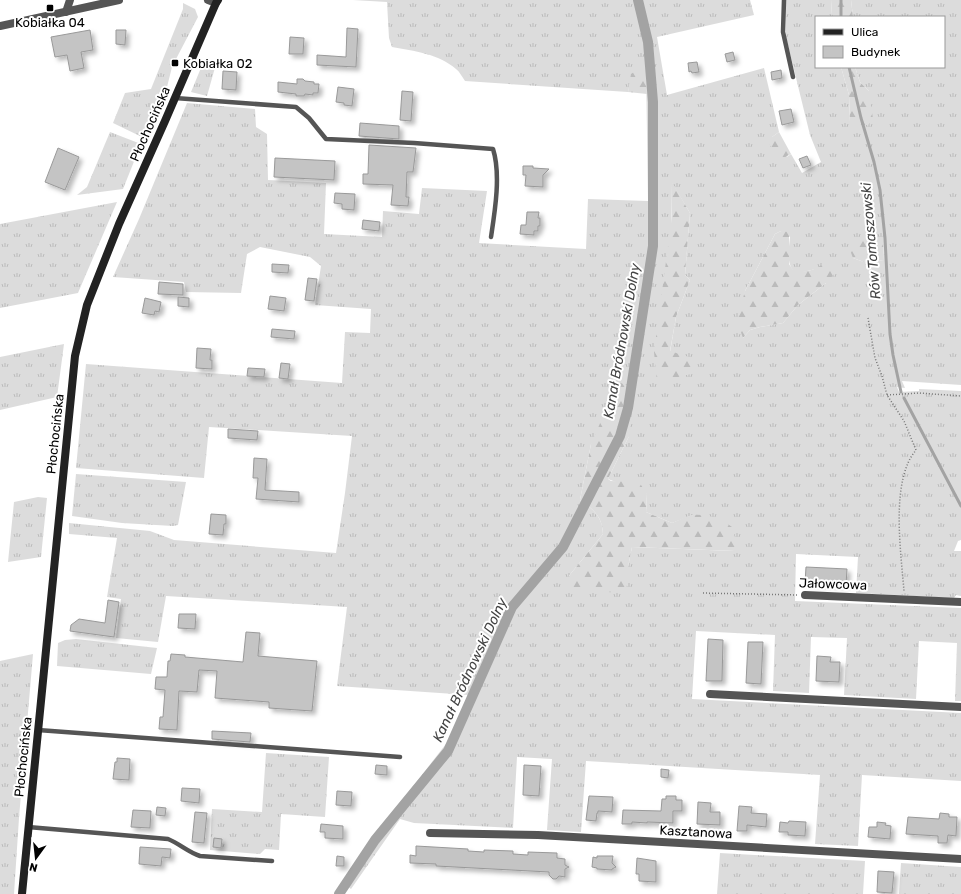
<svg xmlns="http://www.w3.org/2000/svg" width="961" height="894" font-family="Rubik,sans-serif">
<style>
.grass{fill:url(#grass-tufts);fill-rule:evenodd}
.forest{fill:url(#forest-firs)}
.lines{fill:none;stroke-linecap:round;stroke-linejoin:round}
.stream{stroke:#a3a3a3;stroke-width:3}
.canal{stroke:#a3a3a3;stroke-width:10}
.building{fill:#c4c4c4;stroke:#999;filter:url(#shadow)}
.path{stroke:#777;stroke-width:1.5;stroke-dasharray:1 2;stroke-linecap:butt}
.service{stroke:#555;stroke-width:4.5}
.minor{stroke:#555;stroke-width:8}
.tertiary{stroke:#555;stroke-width:8}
.secondary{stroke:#222;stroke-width:8}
.poi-dot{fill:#000;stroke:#fff;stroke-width:1.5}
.labels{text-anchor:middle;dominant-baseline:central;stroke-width:4;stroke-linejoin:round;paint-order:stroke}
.poi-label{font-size:13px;fill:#000;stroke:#fff}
.street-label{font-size:13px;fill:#000;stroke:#fff}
.water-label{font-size:14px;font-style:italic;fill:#444;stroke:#fff}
</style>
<defs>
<pattern id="grass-tufts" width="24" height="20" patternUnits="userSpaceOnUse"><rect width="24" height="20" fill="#dcdcdc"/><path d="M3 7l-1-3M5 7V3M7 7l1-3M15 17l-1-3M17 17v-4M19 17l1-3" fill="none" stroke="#bbb"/></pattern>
<pattern id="forest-firs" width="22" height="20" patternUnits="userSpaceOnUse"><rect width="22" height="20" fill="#dcdcdc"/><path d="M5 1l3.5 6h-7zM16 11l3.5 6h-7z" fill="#bbb"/></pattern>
<filter id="shadow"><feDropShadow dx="3.5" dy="3.5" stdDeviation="2" flood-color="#0004"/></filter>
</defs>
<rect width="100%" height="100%" fill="#fff"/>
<path class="grass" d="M353 0H750L754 15 657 37 667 95 764 68 779 132 772 137 787 157 791 154 802 173 821 162 810 135 786 37V0H831L832 17H816V67H841L849 95 850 122 869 91 860 82 855 67H944V17H853L851 0H961V385L902 381 905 388 897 387 899 392 919 391V389L961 391V540L958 541 954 551H961V596L956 595 954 598 856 593 858 557 796 554 795 601 961 608V701H955L957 643 919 641 916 699 844 695 847 638 811 637 809 693 773 691 775 635 696 631 692 699 961 713V781L862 775 858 846 815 844 820 775 586 761 581 832 547 830 552 759 517 757 513 828 414 823 400 819 351 889 343 883 352 869 387 820 449 740 469 695 337 686 347 607 166 596 158 642 116 638 121 599 107 597 117 538 69 534V523L150 531 174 540 336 553 345 493 352 436 209 427 204 478 76 468 86 364 342 383 345 332 370 333 371 309 315 305 321 266 310 257 260 247 247 254 241 293 186 292 184 282 113 277 139 219 187 103 255 109 256 127 267 134 268 180 326 183 324 234 382 237 383 211 419 214 422 188 487 191 479 243 586 249 588 199 648 201 646 67 631 79 628 92 465 81C462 77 460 72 456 69 439 54 414 51 392 47L389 38 387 2ZM672 183 690 213 685 275 690 280 676 317 670 352ZM781 231 790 237C789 249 786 260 793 271L803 272 816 269 826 283 798 305 783 323 760 327 750 330 743 338 745 291 775 234ZM883 242 884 260 864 262 853 258ZM629 436 608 479 647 494 646 512 672 523 693 515 734 551 632 547 628 567V581L568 577 603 534C602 516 594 510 580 500L591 444Z
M183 3 195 9 198 17 176 59 174 58 171 66 172 67 164 99 144 138 113 123 125 93 151 89 183 9Z
M203 63 216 64 207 96 191 92Z
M110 132 141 144 123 189 77 195 87 187Z
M117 202 78 293 0 308V224Z
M64 344 57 397 0 410V357Z
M76 474 186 482 178 525 173 526 122 523 72 516Z
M38 497 47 498 41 557 8 562 14 502Z
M76 639 157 648 151 674 57 666 58 643 65 640Z
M33 654 19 818 14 894H0V661Z
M266 753 329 757 325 817 281 814 279 850 265 849 260 854 210 850 212 809 262 812Z
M720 853 865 861 863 894H717Z
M901 863 961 867V894H899Z"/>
<path class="forest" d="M831 0H851L853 17H832Z
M646 67 647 94 628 92 631 74 640 68Z
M841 67H855L860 82 869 91 873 119 868 125H861L850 122 849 95Z
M779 132 791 154 781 159 776 155 769 144 772 137Z
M672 182 690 213 685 275 690 280 676 317 670 351 692 358 691 374 657 382 654 352 672 216Z
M781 231 789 232V264L793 270C809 273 815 270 827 261L835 273 826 283 798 305 783 323 760 327 750 330 743 338 737 321 742 302 745 291 775 234Z
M859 238 883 242 884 260 864 262 853 258 850 250 854 243Z
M618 382 635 388 629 436 608 479 611 481 639 482 647 494 646 512 672 523C679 520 686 516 693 515 708 514 721 519 732 527L735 538V551L632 547 628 567V581L625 593 569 590 568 577 603 534C602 516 594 510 580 500L591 444Z"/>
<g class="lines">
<path class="stream" d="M841 0V17
M849 67 861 118 874 162 880 190 885 238 890 334 893 355 901 392
M904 398 961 506"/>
<path class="canal" d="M339 894 375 840 448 751 512 607 563 547 620 436 628 408 653 246V102L648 42 638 0"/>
</g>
<path class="building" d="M347 28 358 29 356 67 317 65V55L346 57Z
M90 30 93 50 81 52 84 68 70 71 67 55 55 57 51 37Z
M116 30H126L125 45 116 44Z
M290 37 304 38 303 54H289Z
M733 52 735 60 727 62 725 54Z
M697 62 699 72 692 73 691 71 689 72 688 63Z
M781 70 782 78 772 80 771 72Z
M223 71 237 72 236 90 222 89Z
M297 79H303L305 81 314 82V84H319L318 93H313V95L305 94 304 96H296V94L278 92V82L297 84Z
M338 87 354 89 352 106 344 105V103L336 102Z
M402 91 413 92 411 121 400 120Z
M791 109 794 122 782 125 779 111Z
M360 123 399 126V139L359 136Z
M369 145 416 148 413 172H407L406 197H409L408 206 391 205 393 185 363 184V174H368Z
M58 148 79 157 65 190 45 182Z
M807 156 811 165 803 168 799 159Z
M275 158 335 161 334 180 274 177Z
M523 166H533V168L549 169 543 175V187L525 186 526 175H523Z
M335 193 355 194 354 210 342 209V204L334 203Z
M527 212H539L538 218H540V226H538V231H534V235L520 234 521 225H526Z
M363 220 380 222 379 231 362 229Z
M272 264 289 265 288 273 272 272Z
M308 278 317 279 314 301 305 300Z
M159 282 183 284V295L158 294Z
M270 296 286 298 284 311 268 309Z
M178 297 189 298V307L178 306Z
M145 298 161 302 159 312 155 311 154 315 142 313Z
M272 329 295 331 294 339 271 337Z
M197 348 211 349 210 360H212V369L196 368Z
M281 363 290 364 288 379 279 378Z
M248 368 265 369 264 377 247 376Z
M228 429 258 431 257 440 228 438Z
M254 458 267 459 265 490 299 492V502L256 499 258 478H253Z
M211 514 226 515V524H224L223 535 209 534Z
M806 567 847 569 846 585 805 583Z
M108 600 119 602 114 637 70 631 71 625 79 619 105 623Z
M179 614H196L195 629 178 628Z
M246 632 260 633 258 656 317 661 312 711 269 708V702L215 698 217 671 199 670 197 692 179 691 177 730 159 729 160 717H163L165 690 155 689 156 677H167L168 661H170L171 654 185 655V657L243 662Z
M708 639 723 640 722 681H706Z
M748 642H763L761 684 746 683Z
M817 656 831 657 830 662H840L839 682 816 681Z
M212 731 251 733 250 742 212 739Z
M117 758 130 759 129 780 113 779 115 762H117Z
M376 765 387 766V775L375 774Z
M524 765 541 766 539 796 523 795Z
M661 769 669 770 668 778 661 777Z
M182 788 200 789 199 803 181 801Z
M337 791 352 792 351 806 336 805Z
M589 796 613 797 612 812 598 811V813H597L596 821 586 820Z
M666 796H676V800H682V811H673V823L647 822V823L632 822V824H622L623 810 661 811 662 799H666Z
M698 802 711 803 710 812H720V825L697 824Z
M739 806 752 807 751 813 767 814 766 827 747 825V831H737Z
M157 807 166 808 165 816 156 815Z
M133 810 151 811 150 828 131 827Z
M195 812 207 813 204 843 192 842Z
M940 813 949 814V817H957L956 836 948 835 947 843H938V836L906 834 908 817 939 819Z
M789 821 806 822 805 836 788 835V832H779L780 822 788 823Z
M877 822 886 823 885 825 891 826 890 839 868 837 869 827H877Z
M321 824 343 826V839L325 838V832H320Z
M214 838 222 839 221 848 213 847Z
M416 846 468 849V851L484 852V850L513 851V854L528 855V852L557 853V858L565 859V865L569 867 565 869V877L559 876 556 879H553L549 875V872L436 866V864L410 863V855L416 856Z
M140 847 171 849 170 858 162 857 161 866 139 864Z
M337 856 344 857V866H336Z
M597 856H613L612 863 616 867 612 869V870L597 869V868L592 867 593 857 597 858Z
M637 858 656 861V882L639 881V874H636Z
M878 871 894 872 892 893 877 892Z"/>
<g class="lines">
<path class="path" d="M868 318 875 358 882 376 887 395 904 421 916 450C913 454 910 458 908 463 893 497 901 554 904 591
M887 395 919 393 961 396
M703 593 797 595"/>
<path class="service" d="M784 0 783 32 793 77
M175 98 296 107 309 118 326 139 414 143 493 149C501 174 495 211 491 237
M38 730 400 757
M28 827 168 839C180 844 188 852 200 856L272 861"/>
<path class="minor" d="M66 12 70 0
M805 595 961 602
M710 694 961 707
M430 833 538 835 961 859"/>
<path class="tertiary" d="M208 0 216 3
M0 26 119 0"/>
<path class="secondary" d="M22 894 75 356 87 305 119 224 165 121 216 3 218 0"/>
</g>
<g class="poi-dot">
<rect x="46" y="4" width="8" height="8" rx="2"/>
<rect x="171" y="59" width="8" height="8" rx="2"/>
</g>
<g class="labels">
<g class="poi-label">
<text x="50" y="22">Kobiałka 04</text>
<text x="183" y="63" text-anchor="start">Kobiałka 02</text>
</g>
<g class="street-label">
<text transform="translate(150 124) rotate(-66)">Płochocińska</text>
<text transform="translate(55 434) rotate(-84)">Płochocińska</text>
<text transform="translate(833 584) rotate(2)">Jałowcowa</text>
<text transform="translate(23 757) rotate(-84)">Płochocińska</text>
<text transform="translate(696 832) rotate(3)">Kasztanowa</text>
</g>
<g class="water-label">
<text transform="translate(871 241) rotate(-95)">Rów Tomaszowski</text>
<text transform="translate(622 341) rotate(-80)">Kanał Bródnowski Dolny</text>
<text transform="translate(470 670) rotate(-65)">Kanał Bródnowski Dolny</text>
</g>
</g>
<rect x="815" y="16" width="130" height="52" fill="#ffffff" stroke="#999999"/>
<rect x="823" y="29" width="20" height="6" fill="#222222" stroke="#999999"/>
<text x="851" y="36" font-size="12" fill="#000000">Ulica</text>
<rect x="823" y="46" width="20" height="12" fill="#c4c4c4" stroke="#999999"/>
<text x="851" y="56" font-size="12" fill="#000000">Budynek</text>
<g transform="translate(36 858) rotate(195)" stroke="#ffffff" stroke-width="3" paint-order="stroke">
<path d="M0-3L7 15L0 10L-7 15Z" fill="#000000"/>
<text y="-6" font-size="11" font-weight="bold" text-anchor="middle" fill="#000000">N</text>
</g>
</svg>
